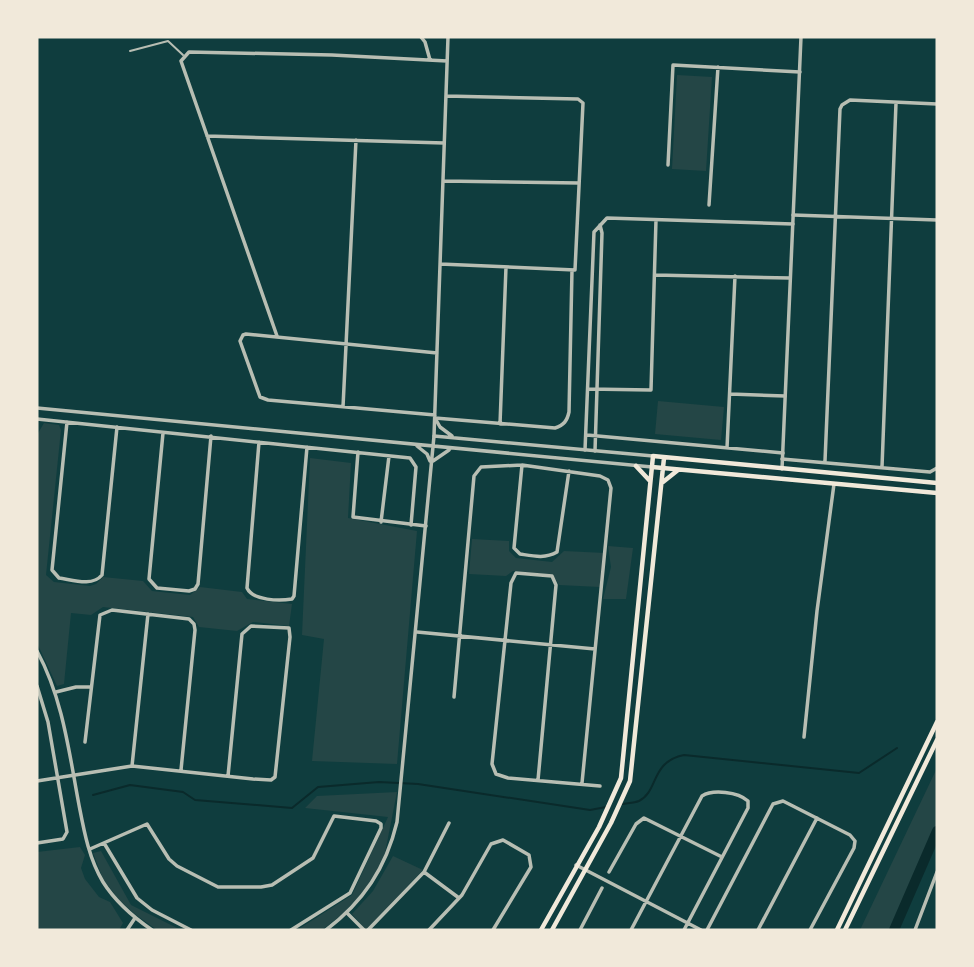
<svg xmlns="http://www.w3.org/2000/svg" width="974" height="967" font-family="Poppins,sans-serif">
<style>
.green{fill:#244646}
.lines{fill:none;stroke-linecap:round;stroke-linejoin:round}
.stream{stroke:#0a2a2b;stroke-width:2}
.river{stroke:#0a2a2b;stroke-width:10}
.service{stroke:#b8beb3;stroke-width:2}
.minor{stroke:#b8beb3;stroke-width:3.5}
.tertiary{stroke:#b8beb3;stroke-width:3.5}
.secondary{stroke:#f1e9da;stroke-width:4.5}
</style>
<rect width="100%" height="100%" fill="#0f3d3e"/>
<path class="green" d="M677 75 712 77 706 171 672 169Z
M658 401 724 407 721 440 655 434Z
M44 423 59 425 61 430 46 575 54 582 90 586 96 584 103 577 143 581 152 591 190 595 200 587 242 592 247 599 292 604 289 626 253 622 237 631 199 627 193 617 103 607 91 615 71 613 64 684 57 686 37 643V435Z
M310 458 351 463 348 518 417 531 397 764 312 761 324 639 302 635Z
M472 539 509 541V551L516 558 552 562 564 551 605 553 600 587 559 585 553 575 513 571 506 576 469 574Z
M608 546 633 548 626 599H603L611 567Z
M937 768V843L895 930H860Z
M397 792 384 858 363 893 339 917 322 930H297L352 895 388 817 305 808 317 796Z
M80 847 85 855 81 868 85 879 99 897 110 902 123 923 119 930H37V852Z
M101 851 131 905 181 930H157L136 915 119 900 103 879 93 853Z
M393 856 423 870 366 930 352 914 373 891Z"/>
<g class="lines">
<path class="stream" d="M93 795 130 785 183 792 195 800 292 808 318 787 379 782 418 784 590 810 606 807
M622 804C627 803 634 803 639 801 659 791 650 762 684 755L859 773 897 748"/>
<path class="river" d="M894 930 937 831"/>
<path class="service" d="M130 51 168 41 183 55"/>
<path class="minor" d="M421 37 425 42 430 60
M207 136 444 143
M668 165 673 65 800 72
M443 181 579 183
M709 205 718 67
M793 215 937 220
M440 264 575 270 583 103 578 99 446 96
M655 275 790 278
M277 336 181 61 189 52 332 55 447 61
M588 389 651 390 656 220
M730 394 785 396
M343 407 356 140
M435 415 268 400 260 397 240 341 243 335 246 334 437 353
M435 418 555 428C564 425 567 421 569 412L572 270
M37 419 410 458 416 467 411 525
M67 422 52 570 59 578C73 580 92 587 102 575L117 427
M500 424 506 267
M163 433 149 579 157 588 189 591 195 589 198 584 211 436
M587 435 783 453
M434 436 448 37
M259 442 247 588C253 601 280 601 292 599L294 596 307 447
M727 448 735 276
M585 450 594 232 607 218 793 224
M595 451 602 233 600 225
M358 452 353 517 426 526
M782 459 930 472 937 468
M825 461 840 109 842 105 850 100 937 104
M522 465 514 548 520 554C533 556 545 559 557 552L569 471
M882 467 896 103
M381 522 389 456
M417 632 595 649
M37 686 48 722 67 832 63 839 37 843
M56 692 76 687H91
M454 697 474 476 481 467 522 465 600 476 608 480 611 488 582 783
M804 737 817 611 834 484
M85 742 100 615 112 610 189 619 194 624 195 630 181 770
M132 766 148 614
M538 780 556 585 552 576 516 573 511 583 492 764 496 774 508 778 600 786
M37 781 132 766 253 779 271 780 275 777 290 637 289 628 251 626 242 634 228 776
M104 843 137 898 152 910 191 930
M90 849 147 824 169 859 177 866 218 887H261L272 885 313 858 334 816 376 821 381 824V828L350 893 291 930
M576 865 701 930
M424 872 459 898
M609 872 636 824 644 818 722 857
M347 913 364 930
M368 930 424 872 449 823
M429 930 462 895 491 844 503 840 529 855 531 867 493 930
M580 930 602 888
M631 930 702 796C713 789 738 792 748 801V808L684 930
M707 930 773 804 783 801 850 835 855 841 854 848 810 930
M758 930 817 818
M915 930 937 872"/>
<path class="tertiary" d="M37 408 652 467
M435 418 440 427 452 436
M417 446 427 454 430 461
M433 461 449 450
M782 469 801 37
M37 651C63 699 69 752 79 805 84 831 89 859 103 882 115 901 133 917 152 930
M127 930 135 918
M326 930C363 902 386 868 397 822L434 436 653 456"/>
<path class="secondary" d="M636 466 650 481
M652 467 937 493
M663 482 678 470
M541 930 599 827 621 778 653 456 937 483
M552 930 611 823 630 781 664 458
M837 930 937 722
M845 930 937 740"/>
</g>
<rect width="974" height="967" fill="none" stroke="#f1e9da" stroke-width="77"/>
</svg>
